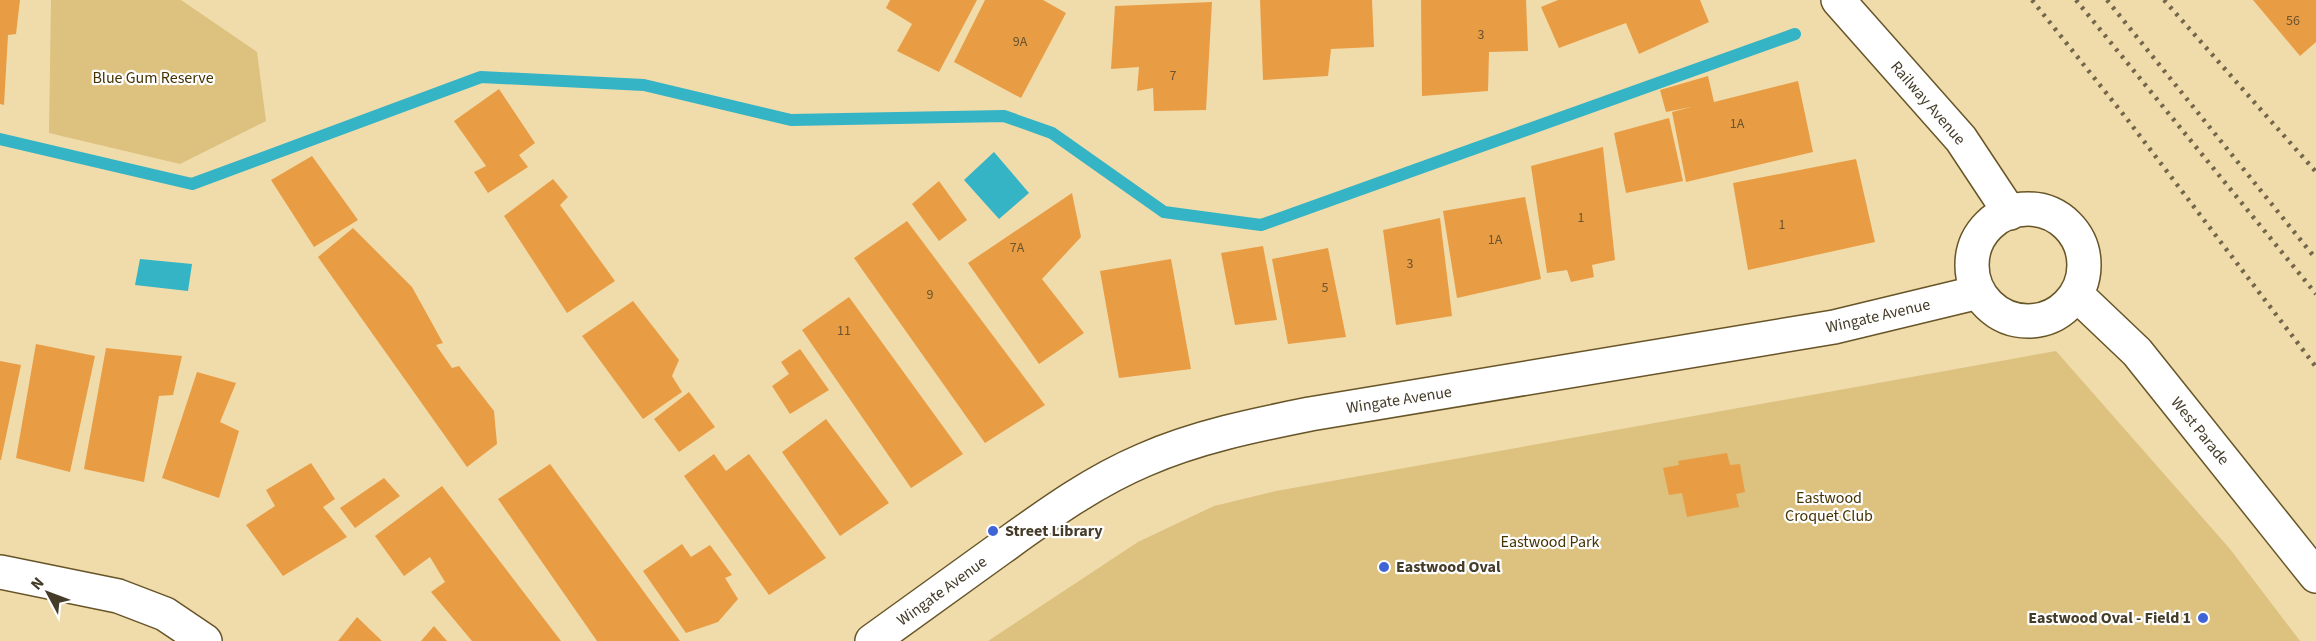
<svg xmlns="http://www.w3.org/2000/svg" width="2316" height="641" font-family="'Source Sans 3',sans-serif">
<style>
.green{fill:#ddc17e}
.water{fill:#34b4c4}
.lines{fill:none;stroke-linecap:round;stroke-linejoin:round}
.stream{stroke:#34b4c4;stroke-width:12}
.building{fill:#e89d44}
.minor-casing{stroke:#675528;stroke-width:36}
.minor{stroke:#fff;stroke-width:33}
.rail{stroke:#72664b;stroke-width:4.5;stroke-dasharray:3 6;stroke-linecap:butt}
.poi-dot{fill:#4063d5;stroke:#fefefe;stroke-width:2}
.labels{text-anchor:middle;dominant-baseline:central;stroke-width:4.5;stroke-linejoin:round;paint-order:stroke}
.number-label{font-size:14px;fill:#6d542f}
.park-label{font-size:16px;fill:#453302;stroke:#fefefe}
.street-label{font-size:16px;fill:#443b28;stroke:#fefefe}
.poi-label{font-size:16px;font-weight:bold;fill:#443b28;stroke:#fefefe;text-anchor:start}
</style>
<rect width="100%" height="100%" fill="#f0dbab"/>
<path class="green" d="M51 0H181L257 52 266 121 180 164 49 133Z
M2056 351 2230 549 2300 641H988L1138 542 1214 506 1276 491Z"/>
<path class="water" d="M994 152 1029 193 999 219 964 180Z
M140 259 192 264 188 291 135 285Z"/>
<g class="lines">
<path class="stream" d="M0 139 192 184 481 77 644 85 791 120 1004 116 1052 133 1164 212 1261 225 1795 34"/>
</g>
<path class="building" d="M0 0H20L16 34 8 35 4 105 0 104Z
M890 0H977L939 72 897 51 912 24 886 8Z
M985 0H1043L1066 13 1021 98 954 62Z
M1260 0H1372L1374 47 1331 49 1328 76 1263 80Z
M1421 0H1526L1528 51 1489 52 1488 91 1422 96Z
M1558 0H1700L1709 22 1639 54 1626 23 1559 48 1541 7Z
M2253 0H2316V42L2300 56Z
M1212 2 1206 110 1154 111 1153 88 1137 91 1139 67 1111 69 1115 6Z
M1708 76 1714 102 1798 81 1813 152 1686 182 1672 112 1691 107 1666 112 1660 90Z
M499 89 535 143 519 155 528 167 488 193 474 172 486 166 454 121Z
M1669 118 1683 181 1626 193 1614 133Z
M1603 147 1615 260 1592 265 1594 277 1571 282 1567 270 1547 273 1531 166Z
M312 156 358 220 314 247 271 180Z
M1856 159 1875 242 1748 270 1733 183Z
M553 179 568 197 560 205 615 281 567 313 504 216Z
M939 181 967 220 939 241 912 204Z
M1072 193 1081 237 1042 279 1084 333 1039 364 968 263Z
M1525 197 1541 279 1457 298 1443 211Z
M1440 218 1452 316 1396 325 1383 230Z
M907 221 1045 405 985 443 854 258Z
M353 228 412 287 443 343 436 345 452 368 459 366 494 411 497 444 467 467 318 257Z
M1263 246 1277 320 1235 325 1221 253Z
M1328 248 1346 337 1288 344 1272 259Z
M1171 259 1191 369 1119 378 1100 271Z
M849 297 963 454 911 488 802 330Z
M633 301 679 360 672 376 682 392 643 419 582 336Z
M36 344 95 356 70 472 16 458Z
M106 348 182 356 173 395 159 396 144 482 84 469Z
M800 349 829 390 790 414 772 386 789 374 781 362Z
M0 361 21 365 1 460H0Z
M197 372 236 383 220 422 239 431 219 498 162 478Z
M689 392 715 427 679 452 654 419Z
M826 419 889 503 840 536 782 452Z
M1727 453 1730 465 1740 464 1745 492 1736 494 1739 507 1687 517 1682 493 1669 495 1663 468 1679 465 1678 461Z
M714 454 726 471 749 454 826 558 769 595 684 476Z
M311 463 335 499 323 507 347 537 283 576 246 525 275 506 266 490Z
M550 464 680 641H597L498 499Z
M384 478 400 496 355 528 340 508Z
M442 486 561 641H472L431 592 445 582 430 557 404 576 375 536Z
M682 544 691 557 710 545 732 575 725 578 738 599 718 622 686 633 643 571Z
M357 617 382 641H338Z
M434 626 447 641H421Z"/>
<g class="lines">
<g class="minor-casing">
<path id="minor" d="M1838 0 1961 139 2010 213
M1972 265a56 56 0 1 1 112 0a56 56 0 1 1-112 0Z
M2076 294 2137 352 2316 576
M0 572 118 596 165 614 205 641
M872 641C915 610 958 579 1001 548 1047 515 1092 482 1144 460 1196 437 1255 425 1310 414L1834 327 1979 292"/>
</g>
<use href="#minor" class="minor"/>
<path class="rail" d="M2032 0 2127 119 2316 367
M2076 0 2316 294
M2107 0 2316 259
M2164 0 2316 172"/>
</g>
<g class="poi-dot">
<circle cx="993" cy="531" r="6"/>
<circle cx="1384" cy="567" r="6"/>
<circle cx="2203" cy="618" r="6"/>
</g>
<g class="labels">
<g class="number-label">
<text x="2293" y="21">56</text>
<text x="1481" y="35">3</text>
<text x="1020" y="42">9A</text>
<text x="1173" y="76">7</text>
<text x="1737" y="124">1A</text>
<text x="1581" y="218">1</text>
<text x="1782" y="225">1</text>
<text x="1495" y="240">1A</text>
<text x="1017" y="248">7A</text>
<text x="1410" y="264">3</text>
<text x="1325" y="288">5</text>
<text x="930" y="295">9</text>
<text x="844" y="331">11</text>
</g>
<g class="park-label">
<text x="153" y="78">Blue Gum Reserve</text>
<text x="1829" y="498">Eastwood<tspan x="1829" dy="18">Croquet Club</tspan></text>
<text x="1550" y="542">Eastwood Park</text>
</g>
<g class="street-label">
<text transform="translate(1928 103) rotate(49)">Railway Avenue</text>
<text transform="translate(1878 316) rotate(-13)">Wingate Avenue</text>
<text transform="translate(1399 400) rotate(-9)">Wingate Avenue</text>
<text transform="translate(2200 431) rotate(51)">West Parade</text>
<text transform="translate(942 591) rotate(-36)">Wingate Avenue</text>
</g>
<g class="poi-label">
<text x="1005" y="531">Street Library</text>
<text x="1396" y="567">Eastwood Oval</text>
<text x="2191" y="618" text-anchor="end">Eastwood Oval - Field 1</text>
</g>
</g>
<g transform="translate(48 593) rotate(311)" stroke="#fefefe" stroke-width="4.5" paint-order="stroke">
<path d="M0-4.5L10 22L0 15L-10 22Z" fill="#443b28"/>
<text y="-9" font-size="16" font-weight="bold" text-anchor="middle" fill="#443b28">N</text>
</g>
</svg>
